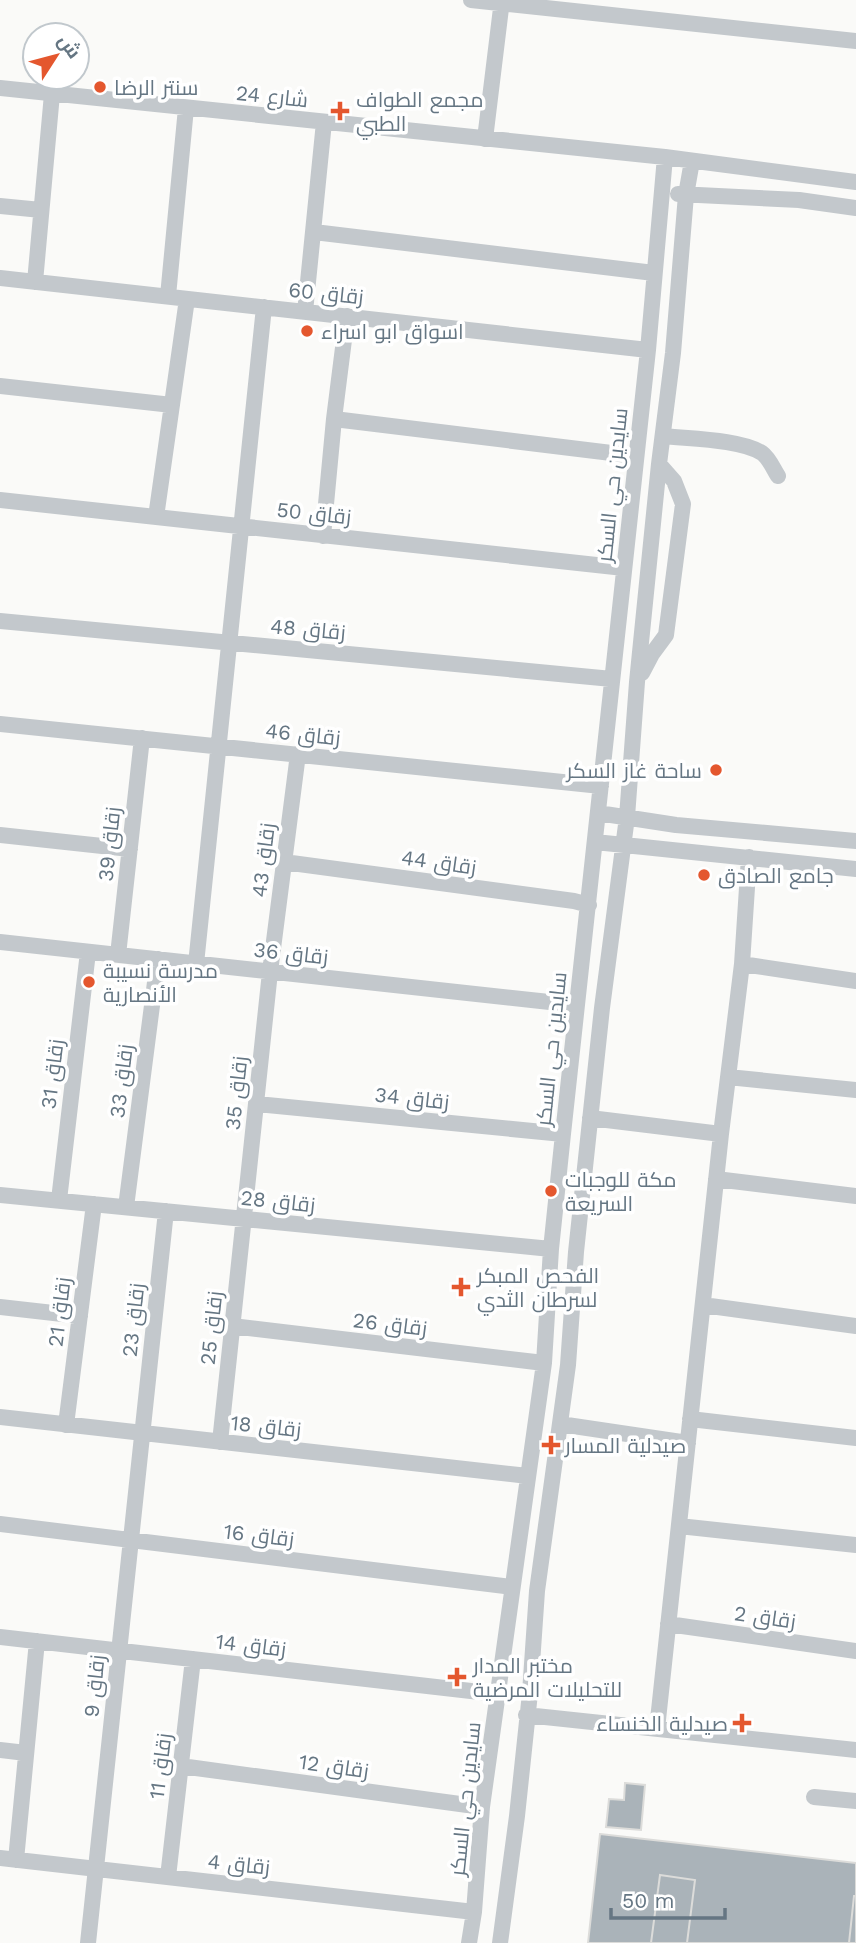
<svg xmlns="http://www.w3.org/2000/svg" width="856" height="1943" font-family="'Work Sans',Cairo,sans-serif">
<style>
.building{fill:#aab3b9;stroke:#dcdcda;stroke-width:2}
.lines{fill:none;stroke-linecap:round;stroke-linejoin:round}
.minor{stroke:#c3c8cc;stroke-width:16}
.poi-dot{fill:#e4572e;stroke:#fff;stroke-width:2.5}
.labels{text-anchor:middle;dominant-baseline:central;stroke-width:7;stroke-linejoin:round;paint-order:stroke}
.poi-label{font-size:21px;fill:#657683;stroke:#fff;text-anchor:start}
.street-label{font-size:21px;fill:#657683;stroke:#fff}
</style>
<rect width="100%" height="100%" fill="#fafaf8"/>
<path class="building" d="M625 1783 645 1785 641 1830 606 1827 609 1799 624 1800Z
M600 1834 856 1863V1943H588Z
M660 1875 695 1880 687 1943H651Z
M854 1896H856V1943H849Z"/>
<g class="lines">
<path class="minor" d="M471 0 856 41
M0 88 665 157 856 182
M485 139 502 0
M678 194 799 200 856 208
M0 206 41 210
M314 232 654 273
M0 278 648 350
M35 282 52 94
M168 296 186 108
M305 312 324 122
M0 386 172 405
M334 419 636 456
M663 436C689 439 740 439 762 453 769 458 773 468 778 476
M0 500 624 568
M156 517 187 299
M323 536 334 419 347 316
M0 621 612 679
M642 673 652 654 666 635 683 504 674 481 659 464
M0 724 601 786
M598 813 676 825 856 841
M0 835 130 849
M595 842 856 869
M284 862 574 901 589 905
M0 942 577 1005
M118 955 142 738
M196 964 264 307
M742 964 856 981
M728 1077 856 1090
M257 1104 563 1134
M590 1118 721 1134
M716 1179 856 1196
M0 1195 551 1249
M59 1200 88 952
M126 1207 158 959
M703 1305 856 1326
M0 1307 80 1316
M232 1326 544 1363
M0 1417 528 1476
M690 1419 856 1438
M560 1424 688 1443
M66 1425 94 1204
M220 1442 270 972 298 754
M0 1524 512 1587
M679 1526 856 1545
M668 1624 856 1651
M0 1637 497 1694
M526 1715 856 1750
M657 1729 721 1134 742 964 749 857
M0 1750 26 1753
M181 1766 482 1807
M814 1797 856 1801
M0 1858 474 1912
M16 1860 37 1641
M168 1877 193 1659
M88 1943 166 1211
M469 1943 474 1912 482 1807 544 1363 551 1249 563 1134 648 350 665 157
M500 1943 517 1816 530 1693 537 1591 568 1365 576 1252 602 1008 627 817 637 682 659 464 673 353 686 195 692 161"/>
</g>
<g class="poi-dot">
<circle cx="100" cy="87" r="7"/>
<path d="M336.5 100.5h7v7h7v7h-7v7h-7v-7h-7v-7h7z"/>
<circle cx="307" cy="331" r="7"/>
<circle cx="716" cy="770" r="7"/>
<circle cx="704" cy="875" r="7"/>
<circle cx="89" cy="982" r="7"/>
<circle cx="551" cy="1191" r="7"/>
<path d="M457.5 1276.5h7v7h7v7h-7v7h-7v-7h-7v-7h7z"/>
<path d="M547.5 1434.5h7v7h7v7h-7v7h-7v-7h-7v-7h7z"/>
<path d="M453.5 1666.5h7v7h7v7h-7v7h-7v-7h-7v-7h7z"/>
<path d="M738.5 1712.5h7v7h7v7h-7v7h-7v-7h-7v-7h7z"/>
</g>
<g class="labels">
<g class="poi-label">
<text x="114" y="87">سنتر الرضا</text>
<text x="356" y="99">مجمع الطواف<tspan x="356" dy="24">الطبي</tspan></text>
<text x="321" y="331">اسواق ابو اسراء</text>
<text x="702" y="770" text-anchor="end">ساحة غاز السكر</text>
<text x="718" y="875">جامع الصادق</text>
<text x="103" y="970">مدرسة نسيبة<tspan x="103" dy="24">الأنصارية</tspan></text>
<text x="565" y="1179">مكة للوجبات<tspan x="565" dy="24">السريعة</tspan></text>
<text x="477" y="1275">الفحص المبكر<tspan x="477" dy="24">لسرطان الثدي</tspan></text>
<text x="565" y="1445">صيدلية المسار</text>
<text x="473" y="1665">مختبر المدار<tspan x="473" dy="24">للتحليلات المرضية</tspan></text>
<text x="728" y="1723" text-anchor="end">صيدلية الخنساء</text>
</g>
<g class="street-label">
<text transform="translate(272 96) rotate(6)">شارع 24</text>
<text transform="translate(326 293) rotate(6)">زقاق 60</text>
<text transform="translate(612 485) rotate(-84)">سايدين حي السكر</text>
<text transform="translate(314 513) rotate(6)">زقاق 50</text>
<text transform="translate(308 629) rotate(5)">زقاق 48</text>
<text transform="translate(303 734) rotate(6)">زقاق 46</text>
<text transform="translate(109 844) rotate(-84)">زقاق 39</text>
<text transform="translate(263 860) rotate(-83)">زقاق 43</text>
<text transform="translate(439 862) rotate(8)">زقاق 44</text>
<text transform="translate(291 953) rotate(6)">زقاق 36</text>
<text transform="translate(551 1049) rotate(-84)">سايدين حي السكر</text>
<text transform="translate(52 1074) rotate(-83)">زقاق 31</text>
<text transform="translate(121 1081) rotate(-83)">زقاق 33</text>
<text transform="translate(236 1093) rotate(-84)">زقاق 35</text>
<text transform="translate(412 1098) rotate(6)">زقاق 34</text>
<text transform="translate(278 1201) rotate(6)">زقاق 28</text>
<text transform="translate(59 1312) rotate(-83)">زقاق 21</text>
<text transform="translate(133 1320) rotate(-84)">زقاق 23</text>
<text transform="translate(390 1324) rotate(7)">زقاق 26</text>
<text transform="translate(211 1328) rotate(-84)">زقاق 25</text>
<text transform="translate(266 1426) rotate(6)">زقاق 18</text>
<text transform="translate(259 1535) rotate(7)">زقاق 16</text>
<text transform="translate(765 1617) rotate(8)">زقاق 2</text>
<text transform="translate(251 1645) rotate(7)">زقاق 14</text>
<text transform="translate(94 1686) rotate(-84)">زقاق 9</text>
<text transform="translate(160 1766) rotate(-83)">زقاق 11</text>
<text transform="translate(334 1766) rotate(8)">زقاق 12</text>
<text transform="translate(465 1799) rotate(-84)">سايدين حي السكر</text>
<text transform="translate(239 1864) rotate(6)">زقاق 4</text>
</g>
</g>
<g transform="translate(56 56) rotate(54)"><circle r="33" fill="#ffffff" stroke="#c1c8cd" stroke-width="2"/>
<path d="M0-5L12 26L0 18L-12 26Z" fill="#e4572e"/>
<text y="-10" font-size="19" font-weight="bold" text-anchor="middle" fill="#657683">ش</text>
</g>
<path d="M611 1908v10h114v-10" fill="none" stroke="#657683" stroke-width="3.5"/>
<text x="622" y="1908" font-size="21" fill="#657683" stroke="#ffffff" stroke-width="5" paint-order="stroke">50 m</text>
</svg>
